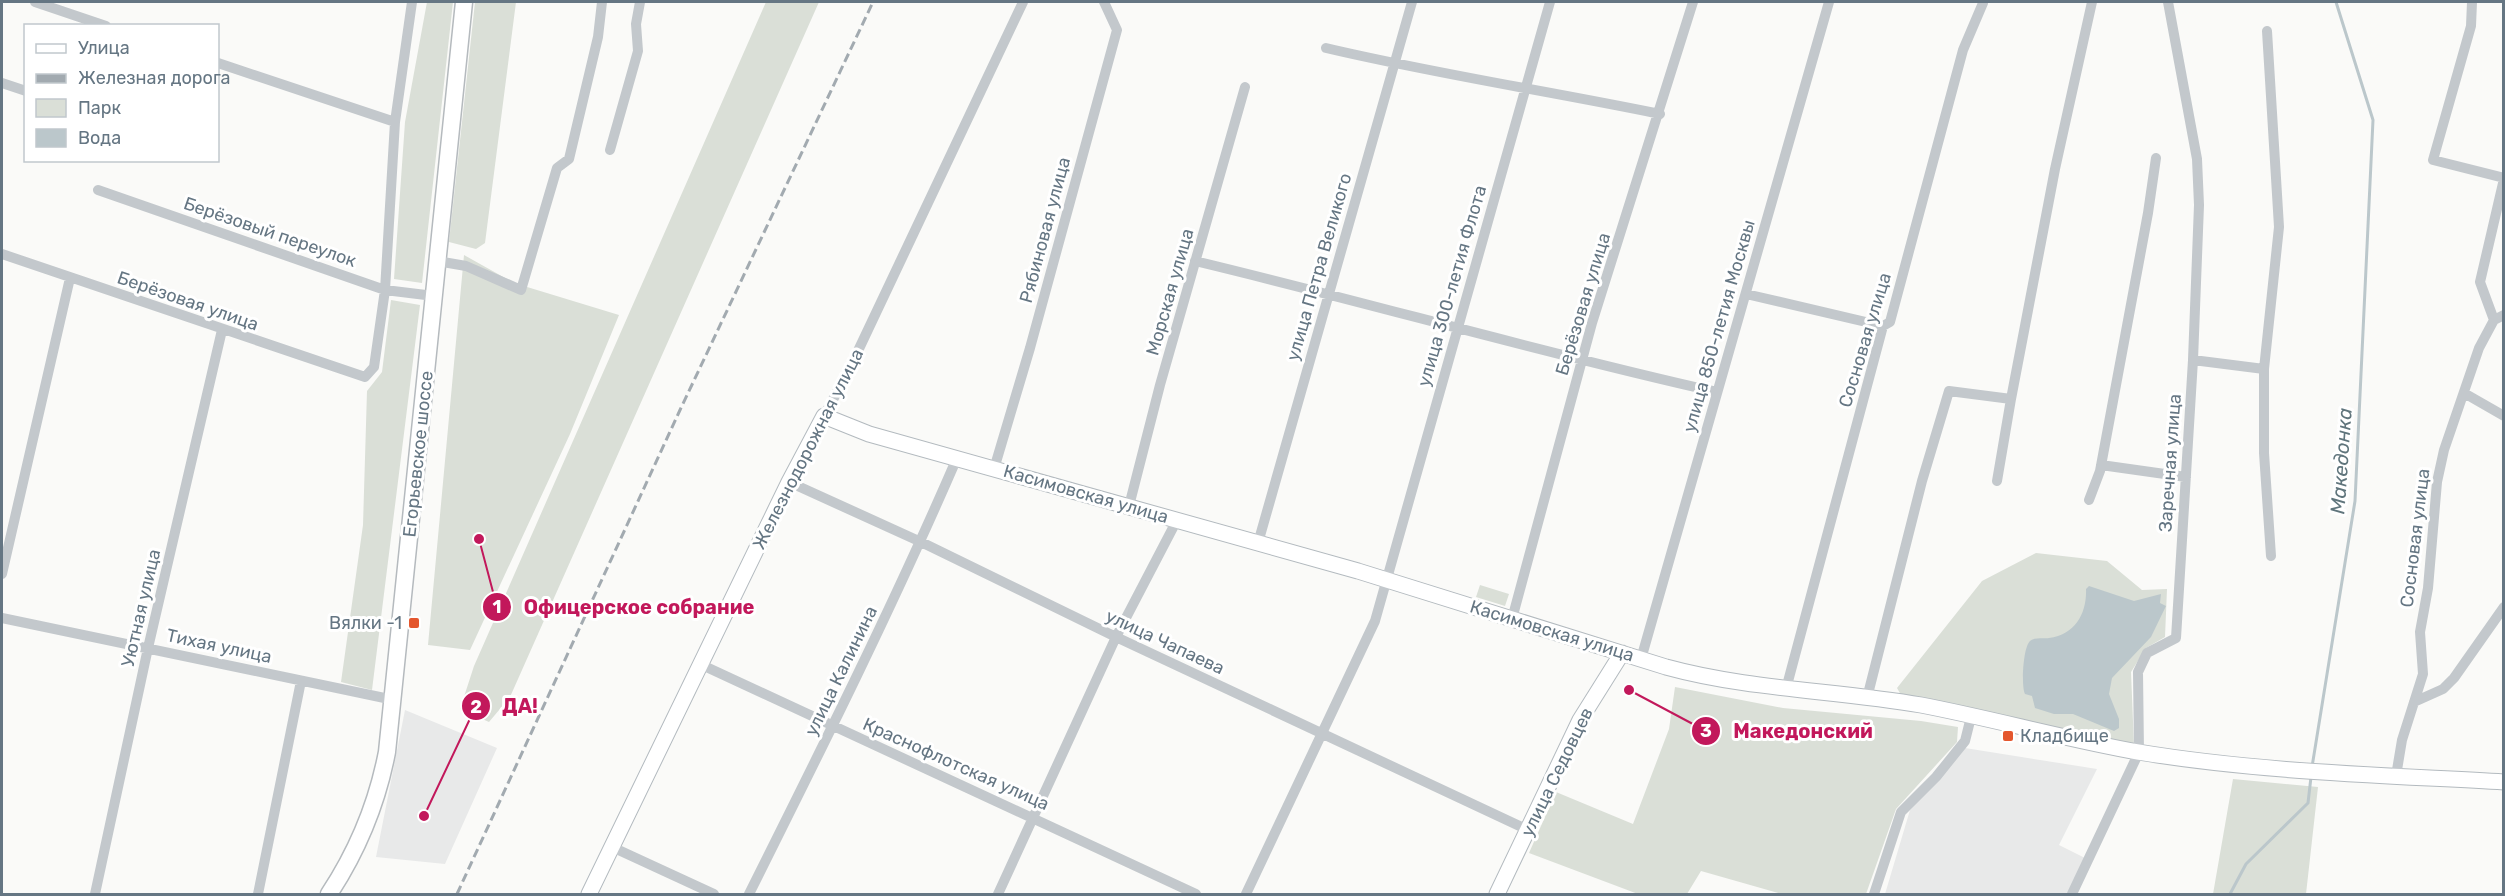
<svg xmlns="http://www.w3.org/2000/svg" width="2505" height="896" font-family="Rubik,sans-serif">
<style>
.built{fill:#e8e9e9}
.green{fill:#dadfd7}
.water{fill:#bbc7cb}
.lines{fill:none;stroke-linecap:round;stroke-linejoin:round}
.stream{stroke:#bbc7cb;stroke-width:3}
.secondary-casing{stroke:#b3babf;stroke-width:17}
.primary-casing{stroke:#b5babe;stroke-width:19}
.street{stroke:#c3c8cc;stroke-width:10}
.secondary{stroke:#fff;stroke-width:15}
.primary{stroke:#fff;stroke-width:16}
.rail{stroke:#a2aab0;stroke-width:3;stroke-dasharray:9 4.5;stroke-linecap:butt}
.poi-dot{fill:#e4572e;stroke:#fff;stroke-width:2}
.labels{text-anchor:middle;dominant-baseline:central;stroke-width:6;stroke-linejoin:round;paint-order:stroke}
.street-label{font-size:18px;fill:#657683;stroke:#fff}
.poi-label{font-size:18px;fill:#657683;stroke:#fff;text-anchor:end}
.water-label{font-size:20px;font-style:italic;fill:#60757c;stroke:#fff}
.leader{fill:none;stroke:#c2185b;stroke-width:2}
.callout-dot{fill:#c2185b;stroke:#fff;stroke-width:2}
.mark-label{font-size:18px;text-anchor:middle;font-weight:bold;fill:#fff}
.callout-label{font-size:20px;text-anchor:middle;font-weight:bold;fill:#c2185b;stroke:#fff;stroke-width:6;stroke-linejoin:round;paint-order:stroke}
</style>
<rect width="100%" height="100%" fill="#fafaf8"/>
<path class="built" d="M405 710 497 748 445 864 376 857Z
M1965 748 2097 769 2059 845 2085 858 2067 894H1885L1910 810Z"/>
<path class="green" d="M427 2H453L422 283 394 279 405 122Z
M475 2H516L485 243 476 249 449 242Z
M766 2H819L510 697 489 722 460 709 474 666Z
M464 255 514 283 619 315 570 434 470 650 428 645Z
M391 300 420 305 372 690 341 682 363 525 367 391 382 372Z
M2036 553 2107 561 2142 590 2167 589 2165 637 2146 648 2131 672 2134 746 1901 695 1897 688 1982 581Z
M1480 585 1509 594 1505 606 1476 597Z
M1675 687 1783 708 1921 721 1958 727 1957 742 1896 809 1866 894H1782L1701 871 1687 894H1638L1529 853 1556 792 1633 824 1669 729Z
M2233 779 2318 787 2306 894H2213Z"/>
<path class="water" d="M2089 586 2134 601 2161 594 2160 603 2166 606 2151 637 2112 678 2109 694 2119 719V728L2114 731 2073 714H2054L2035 708 2032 696 2025 694C2021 687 2023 647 2030 641 2035 637 2044 639 2049 638 2076 635 2087 612 2086 589Z"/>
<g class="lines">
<path class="stream" d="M2312 767 2355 501 2373 120 2336 2
M2230 894 2246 864 2308 803 2311 777"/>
<g class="secondary-casing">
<path id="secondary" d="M589 894 789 482 824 416 869 434 1358 571 1666 667C1750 690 1836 690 1921 705 1994 719 2065 739 2138 752 2259 772 2381 775 2504 782
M1497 894 1580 720 1622 653"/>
</g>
<g class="primary-casing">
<path id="primary" d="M329 894C358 850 377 804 387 752L464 2"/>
</g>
<path class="street" d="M35 2 106 26
M2472 2 2471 26 2433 160 2504 178
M1326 48C1436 74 1548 91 1660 114
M218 63 395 122
M2 83 26 91
M610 150 638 51 636 24 640 2
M98 190 385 290 434 296
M2 254 365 377 374 367 385 290 395 122 412 2
M437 261 466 266 521 290 557 168 569 159 598 37 602 2
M1195 261C1370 303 1542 353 1717 392
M1746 294 1883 326
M2494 320 2480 282 2504 179
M2193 360 2264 369V453L2271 556
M2264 369 2279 227 2267 31
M2464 393 2504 416
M2011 399 2055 169 2092 2
M824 416 848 372 1023 2
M2101 465 2186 477
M994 469 1030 348 1117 30 1104 2
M789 482 921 542 1116 637 1528 830
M2089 500 2100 471 2148 213 2156 158
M1129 506 1160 385 1245 87
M1258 543 1412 2
M2 574 70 278
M2 618 394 700
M1512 619 1592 323 1693 2
M1641 659 1829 2
M702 665 1196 894
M1786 689 1883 326 1890 322 1963 50 1983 3
M1867 698 1922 481 1949 391 2011 399 1997 481
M2414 702 2443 689 2454 678 2504 607
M2396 776 2402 740 2423 674 2420 632 2428 588 2437 482 2444 450 2479 348 2494 320 2504 315
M612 847 714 894
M95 894 148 648 222 330
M258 894 301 681
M749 894C821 750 893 606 957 458
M998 894 1116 637 1177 520
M1246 894 1375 621 1550 2
M1874 894 1901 812 1936 777 1965 741 1971 717
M2072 894 2139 752 2138 672 2147 653 2176 638 2193 360 2199 205 2197 159 2168 2"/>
<use href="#secondary" class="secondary"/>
<use href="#primary" class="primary"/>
<path class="rail" d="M457 894 680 410 873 2"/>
</g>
<g class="poi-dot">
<rect x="408" y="617" width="12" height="12" rx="3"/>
<rect x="2002" y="730" width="12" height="12" rx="3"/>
</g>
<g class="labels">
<g class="street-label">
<text transform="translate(1045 230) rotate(-75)">Рябиновая улица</text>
<text transform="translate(270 232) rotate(19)">Берёзовый переулок</text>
<text transform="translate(1319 267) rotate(-74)">улица Петра Великого</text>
<text transform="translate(1452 286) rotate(-74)">улица 300-летия Флота</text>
<text transform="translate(1170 292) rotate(-74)">Морская улица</text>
<text transform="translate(188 301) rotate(19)">Берёзовая улица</text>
<text transform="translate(1583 304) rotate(-73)">Берёзовая улица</text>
<text transform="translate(1719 326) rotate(-74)">улица 850-летия Москвы</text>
<text transform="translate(1865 340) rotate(-73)">Сосновая улица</text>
<text transform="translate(808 449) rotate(-63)">Железнодорожная улица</text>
<text transform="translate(418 454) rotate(-84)">Егорьевское шоссе</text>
<text transform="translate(2170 463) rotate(-86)">Заречная улица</text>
<text transform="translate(1086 494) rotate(16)">Касимовская улица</text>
<text transform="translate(2415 538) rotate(-83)">Сосновая улица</text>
<text transform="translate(141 608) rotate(-77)">Уютная улица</text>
<text transform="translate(1552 631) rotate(17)">Касимовская улица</text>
<text transform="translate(1165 642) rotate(25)">улица Чапаева</text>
<text transform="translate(219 646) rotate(12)">Тихая улица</text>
<text transform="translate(841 671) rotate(-64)">улица Калинина</text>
<text transform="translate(956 764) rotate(24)">Краснофлотская улица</text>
<text transform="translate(1557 772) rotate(-64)">улица Седовцев</text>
</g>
<g class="poi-label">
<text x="402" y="623">Вялки -1</text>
<text x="2020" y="736" text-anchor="start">Кладбище</text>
</g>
<g class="water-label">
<text transform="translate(2341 461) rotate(-86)">Македонка</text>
</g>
</g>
<path class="leader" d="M479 539L497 607M424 816L476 706M1629 690L1706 731"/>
<g class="callout-dot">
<circle cx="479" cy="539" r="6"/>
<circle cx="424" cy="816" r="6"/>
<circle cx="1629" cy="690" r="6"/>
<circle cx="497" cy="607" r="15"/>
<circle cx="476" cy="706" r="15"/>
<circle cx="1706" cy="731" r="15"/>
</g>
<g class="mark-label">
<text x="497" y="613">1</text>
<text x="476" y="713">2</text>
<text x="1706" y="737">3</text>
</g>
<g class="callout-label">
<text x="639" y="614">Офицерское собрание</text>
<text x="520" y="713">ДА!</text>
<text x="1803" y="738">Македонский</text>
</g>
<rect width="2505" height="896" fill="none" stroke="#657683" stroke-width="6"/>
<rect x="24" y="24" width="195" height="138" fill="#ffffff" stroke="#c1c8cd" stroke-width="1.5"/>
<rect x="36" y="44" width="30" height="9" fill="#ffffff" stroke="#c1c8cd" stroke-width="1.5"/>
<text x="78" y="54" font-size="18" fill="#657683">Улица</text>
<rect x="36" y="74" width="30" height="9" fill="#a2aab0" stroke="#c1c8cd" stroke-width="1.5"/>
<text x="78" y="84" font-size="18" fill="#657683">Железная дорога</text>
<rect x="36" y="99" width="30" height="18" fill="#dadfd7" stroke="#c1c8cd" stroke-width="1.5"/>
<text x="78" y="114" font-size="18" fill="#657683">Парк</text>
<rect x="36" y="129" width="30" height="18" fill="#bbc7cb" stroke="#c1c8cd" stroke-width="1.5"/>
<text x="78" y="144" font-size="18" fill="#657683">Вода</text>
</svg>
